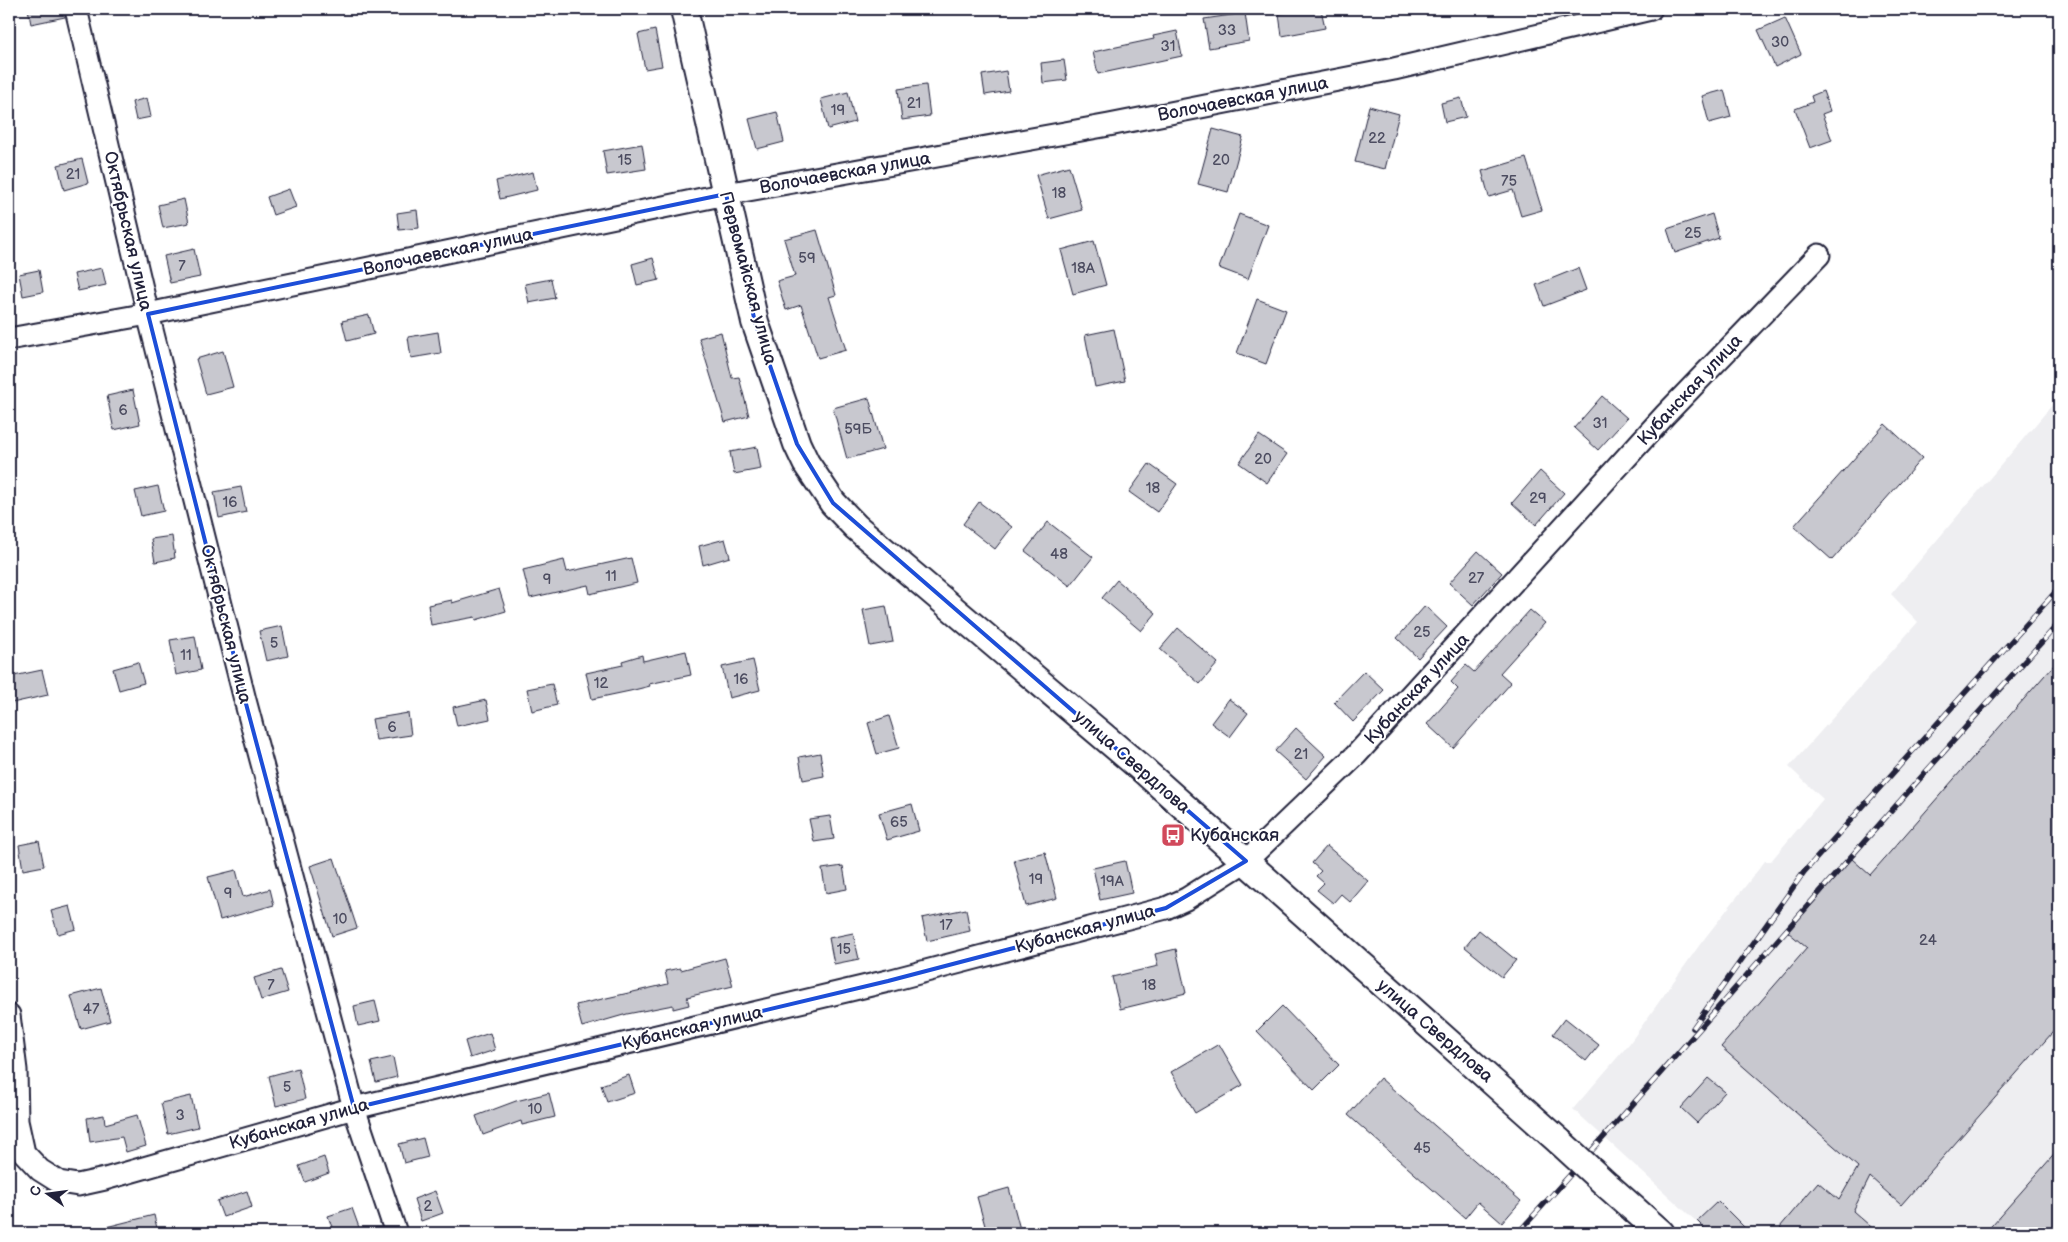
<svg xmlns="http://www.w3.org/2000/svg" width="2068" height="1242" font-family="'Balsamiq Sans',sans-serif">
<style>
.built{fill:#eeeef1}
.building{fill:#c8c8cf;stroke:#22223b}
.lines{fill:none;stroke-linecap:round;stroke-linejoin:round}
.minor-casing{stroke:#22223b;stroke-width:25}
.major-casing{stroke:#22223b;stroke-width:30}
.minor{stroke:#fff;stroke-width:21}
.major{stroke:#fff;stroke-width:26}
.rail-casing{stroke:#22223b;stroke-width:5.5}
.rail{stroke:#fff;stroke-width:4;stroke-dasharray:11;stroke-linecap:butt}
.major-bridge-casing{stroke:#22223b;stroke-width:30;stroke-linecap:butt}
.major-bridge{stroke:#fff;stroke-width:26}
.marked{fill:none;stroke:#1d4ed8;stroke-width:4;stroke-linejoin:round}
.labels{text-anchor:middle;dominant-baseline:central;stroke-width:4;stroke-linejoin:round;paint-order:stroke}
.number-label{font-size:15px;fill:#4c4c60}
.street-label{font-size:18px;fill:#22223b;stroke:#fff}
.poi-label{font-size:18px;fill:#22223b;stroke:#fff;text-anchor:start}
</style>
<rect width="100%" height="100%" fill="#fff"/>
<filter id="ink" filterUnits="userSpaceOnUse"><feTurbulence type="fractalNoise" baseFrequency=".02" numOctaves="2"/><feDisplacementMap in="SourceGraphic" scale="10" xChannelSelector="R" yChannelSelector="G"/><feConvolveMatrix kernelMatrix="1 2 1 2 8 2 1 2 1" color-interpolation-filters="sRGB"/></filter>
<g filter="url(#ink)">
<path class="built" d="M2059 397V1233H1709L1573 1109 1629 1044 1701 943 1765 861H1771L1823 799 1789 767 1918 622 1891 594Z"/>
<path class="building" d="M28 9H64L65 17 31 24Z
M1306 9H1321L1325 28 1282 36 1279 14Z
M1245 13 1249 41 1209 48 1204 19Z
M1785 18 1801 54 1775 67 1758 30Z
M655 30 662 66 645 69 638 34Z
M1177 31 1182 56 1098 74 1093 52 1154 39 1153 36Z
M1064 60 1067 80 1043 83 1041 63Z
M1006 71 1009 91 985 95 982 75Z
M926 85 930 116 902 120 898 89Z
M1724 90 1731 117 1709 123 1702 96Z
M1823 91 1830 111 1822 114 1832 140 1810 148 1795 109 1813 102 1811 96Z
M848 92 855 122 828 129 821 99Z
M147 98 151 117 136 120 132 102Z
M1461 98 1466 117 1445 122 1441 103Z
M1369 106 1399 114 1385 169 1355 162Z
M777 112 784 142 757 149 749 119Z
M1213 129 1243 137 1228 192 1198 184Z
M642 144 646 169 607 175 603 151Z
M1526 158 1542 210 1521 216 1513 190 1489 197 1482 171Z
M82 159 88 183 64 190 58 165Z
M1069 166 1082 210 1049 219 1036 175Z
M533 172 537 190 500 199 496 181Z
M289 189 296 207 273 215 267 197Z
M184 199 189 223 163 228 158 205Z
M417 210 419 228 399 230 397 213Z
M1239 214 1268 225 1248 279 1219 268Z
M1712 214 1719 238 1675 253 1667 229Z
M817 230 836 295 829 297 846 350 818 358 801 305 786 310 777 281 795 276 784 239Z
M1094 241 1106 285 1073 294 1061 250Z
M194 249 200 277 170 283 164 256Z
M653 258 659 280 637 285 632 264Z
M102 268 106 285 78 291 74 274Z
M1578 268 1586 290 1544 306 1536 285Z
M39 270 43 292 23 296 19 274Z
M551 279 555 298 529 303 525 284Z
M1257 299 1286 310 1266 364 1237 353Z
M369 315 374 334 347 341 342 321Z
M1114 329 1125 381 1095 387 1085 335Z
M438 332 441 353 411 358 408 337Z
M721 332 732 378 739 377 749 416 725 422 699 338Z
M223 351 233 387 206 394 196 359Z
M133 390 140 424 114 430 107 396Z
M1602 396 1627 418 1598 450 1574 428Z
M869 398 883 449 847 459 833 408Z
M1885 424 1922 458 1832 560 1794 526Z
M1259 435 1287 454 1267 483 1239 463Z
M757 447 761 469 734 474 730 452Z
M1149 464 1177 484 1157 512 1129 492Z
M1540 471 1564 493 1536 525 1512 503Z
M158 486 164 511 141 516 135 491Z
M241 487 246 512 219 518 214 492Z
M979 502 1012 527 995 549 963 524Z
M1048 522 1093 557 1070 586 1025 551Z
M172 536 175 558 155 562 151 539Z
M725 539 730 557 703 565 699 546Z
M1478 551 1502 573 1473 605 1449 583Z
M631 558 637 583 590 594 588 585 530 598 523 570 564 560 567 572Z
M1117 580 1156 613 1141 631 1102 598Z
M499 589 506 611 476 620 475 617 431 625 428 605 452 600V603Z
M886 606 893 642 870 646 863 610Z
M1425 606 1447 627 1418 658 1397 638Z
M1530 610 1545 623 1500 673 1511 683 1453 748 1427 724 1458 689 1451 682 1466 665 1474 672Z
M282 626 288 656 266 661 259 631Z
M1178 628 1218 663 1200 684 1160 649Z
M195 636 201 670 176 675 170 640Z
M686 651 691 675 649 684 650 686 630 691 592 699 586 673 623 665 622 661 642 655 643 661Z
M2059 659V1025L1901 1205 1870 1177 1853 1211 1878 1233H1788L1780 1227 1818 1182 1839 1200 1858 1167 1721 1047 1807 948 1788 932 1852 859 1870 875Z
M753 660 760 690 729 698 722 667Z
M138 662 144 683 119 690 113 669Z
M42 670 48 695 12 703 9 677Z
M1364 671 1384 690 1353 722 1334 702Z
M552 684 557 705 532 711 527 689Z
M1229 699 1248 713 1230 737 1211 723Z
M486 700 490 719 457 726 453 707Z
M408 713 411 735 376 740 372 719Z
M889 716 899 748 877 754 868 723Z
M1296 728 1326 756 1306 779 1275 751Z
M820 753 824 776 803 780 799 757Z
M912 804 919 831 887 840 879 813Z
M830 816 834 839 814 842 809 819Z
M39 841 44 866 23 870 19 845Z
M1327 846 1368 881 1350 902 1341 894 1333 903 1317 890 1324 883 1316 876 1321 871 1312 863Z
M1045 852 1057 898 1026 906 1014 860Z
M334 858 357 928 332 936 310 866Z
M1125 861 1132 893 1100 900 1093 868Z
M843 866 847 889 826 893 822 869Z
M236 870 243 897 270 889 274 905 220 920 208 877Z
M70 906 76 929 58 934 51 911Z
M966 909 970 931 927 941 922 918Z
M1479 930 1516 960 1502 977 1465 947Z
M853 933 859 959 834 964 829 938Z
M1176 949 1186 993 1120 1009 1112 977 1158 966 1155 954Z
M725 958 733 986 687 997 689 1005 673 1009V1005L627 1014 582 1027 576 1005 668 984 665 971 680 968 681 970Z
M281 970 288 992 261 1000 254 978Z
M101 988 110 1021 81 1029 71 996Z
M375 1001 380 1021 358 1026 354 1006Z
M1282 1006 1339 1065 1314 1090 1257 1031Z
M1565 1018 1599 1045 1586 1061 1553 1034Z
M490 1033 495 1050 470 1058 465 1041Z
M1219 1044 1243 1085 1195 1113 1171 1072Z
M393 1057 397 1077 376 1082 371 1062Z
M298 1068 305 1099 276 1106 269 1076Z
M629 1075 635 1093 607 1102 601 1085Z
M1380 1078 1521 1201 1502 1223 1478 1202 1465 1218 1348 1115Z
M1708 1078 1725 1092 1697 1123 1681 1108Z
M549 1093 555 1117 522 1125 521 1121 483 1135 476 1116 516 1101Z
M191 1096 198 1127 168 1134 161 1103Z
M104 1115 105 1124 137 1115 146 1146 126 1152 122 1137 90 1142 87 1118Z
M423 1138 428 1157 404 1163 399 1144Z
M2059 1149V1233H1985Z
M324 1157 329 1173 305 1182 299 1166Z
M1009 1188 1021 1233H987L977 1197Z
M247 1191 252 1207 223 1217 217 1201Z
M435 1191 443 1213 421 1221 414 1199Z
M1718 1201 1750 1233H1709L1697 1221Z
M352 1208 361 1233H334L328 1216Z
M154 1215 158 1233H103L102 1228Z"/>
<g class="lines">
<g class="minor-casing">
<path id="minor" d="M76 9 148 314 245 700 354 1108 396 1233
M9 339 148 314 726 194 1109 125 1394 69 1651 9
M9 1015 16 1070 17 1121 24 1153 40 1170 59 1182 78 1185 105 1179 354 1108 888 981 1166 908 1186 899 1246 861 1356 755 1665 415 1819 255"/>
</g>
<g class="major-casing">
<path id="major" d="M684 9 755 322 797 444 806 463 833 503 856 527 1142 769 1560 1142
M1609 1187 1661 1233"/>
</g>
<use href="#minor" class="minor"/>
<use href="#major" class="major"/>
<g class="rail-casing">
<path id="rail" d="M1693 1028 1804 872 2059 588
M9 1214 15 1233
M1518 1233C1700 1031 1877 824 2059 623"/>
</g>
<use href="#rail" class="rail"/>
<g class="major-bridge-casing">
<path id="major-bridge" d="M1560 1142 1609 1187"/>
</g>
<use href="#major-bridge" class="major-bridge"/>
</g>
</g>
<path class="marked" d="M726 194 755 322 797 444 833 503 1246 861 1166 908 888 981 354 1108 245 700 148 314Z"/>
<defs>
<g id="bus-square" transform="scale(1.25)"><rect x="-9" y="-9" width="18" height="18" rx="4" fill="#d1495b" stroke="#fff"/><path d="M-5-6H5V4H4V6H2V4H-2V6H-4V4H-5ZM-3.5-4V0h7V-4ZM-3.5 1.2v1.5H-2V1.2ZM2 1.2v1.5H3.5V1.2Z" fill="#fff"/></g>
</defs>
<g fill-rule="evenodd">
<use href="#bus-square" x="1173" y="835"/>
</g>
<g class="labels">
<g class="number-label">
<text x="1227" y="30">33</text>
<text x="1780" y="42">30</text>
<text x="1168" y="46">31</text>
<text x="914" y="103">21</text>
<text x="838" y="110">19</text>
<text x="1377" y="138">22</text>
<text x="625" y="160">15</text>
<text x="1221" y="160">20</text>
<text x="73" y="174">21</text>
<text x="1509" y="181">75</text>
<text x="1059" y="193">18</text>
<text x="1693" y="233">25</text>
<text x="807" y="258">59</text>
<text x="182" y="266">7</text>
<text x="1083" y="268">18А</text>
<text x="123" y="410">6</text>
<text x="1600" y="423">31</text>
<text x="858" y="429">59Б</text>
<text x="1263" y="459">20</text>
<text x="1153" y="488">18</text>
<text x="1538" y="498">29</text>
<text x="230" y="502">16</text>
<text x="1059" y="554">48</text>
<text x="611" y="576">11</text>
<text x="1476" y="578">27</text>
<text x="547" y="579">9</text>
<text x="1422" y="632">25</text>
<text x="274" y="643">5</text>
<text x="186" y="655">11</text>
<text x="741" y="679">16</text>
<text x="601" y="683">12</text>
<text x="392" y="727">6</text>
<text x="1301" y="754">21</text>
<text x="899" y="822">65</text>
<text x="1036" y="879">19</text>
<text x="1112" y="881">19А</text>
<text x="228" y="893">9</text>
<text x="340" y="919">10</text>
<text x="946" y="925">17</text>
<text x="1928" y="940">24</text>
<text x="844" y="949">15</text>
<text x="271" y="985">7</text>
<text x="1149" y="985">18</text>
<text x="91" y="1009">47</text>
<text x="287" y="1087">5</text>
<text x="535" y="1109">10</text>
<text x="180" y="1115">3</text>
<text x="1422" y="1148">45</text>
<text x="428" y="1206">2</text>
</g>
<g class="street-label">
<text transform="translate(1243 99) rotate(-11)">Волочаевская улица</text>
<text transform="translate(845 173) rotate(-10)">Волочаевская улица</text>
<text transform="translate(128 231) rotate(77)">Октябрьская улица</text>
<text transform="translate(448 252) rotate(-12)">Волочаевская улица</text>
<text transform="translate(748 278) rotate(75)">Первомайская улица</text>
<text transform="translate(1690 390) rotate(-47)">Кубанская улица</text>
<text transform="translate(226 624) rotate(76)">Октябрьская улица</text>
<text transform="translate(1417 689) rotate(-47)">Кубанская улица</text>
<text transform="translate(1132 762) rotate(41)">улица Свердлова</text>
<text transform="translate(1085 929) rotate(-15)">Кубанская улица</text>
<text transform="translate(692 1028) rotate(-13)">Кубанская улица</text>
<text transform="translate(1435 1031) rotate(41)">улица Свердлова</text>
<text transform="translate(299 1124) rotate(-16)">Кубанская улица</text>
</g>
<g class="poi-label">
<text x="1190" y="835">Кубанская</text>
</g>
</g>
<rect width="2068" height="1242" fill="none" stroke="#fff" stroke-width="30"/>
<rect x="15" y="15" width="2038" height="1212" fill="none" stroke="#22223b" stroke-width="2" filter="url(#ink)"/>
<g transform="translate(48 1194) rotate(284)" stroke="#ffffff" stroke-width="4" paint-order="stroke">
<path d="M0-4L9 19L0 12L-9 19Z" fill="#22223b"/>
<text y="-8" font-size="14" font-weight="bold" text-anchor="middle" fill="#22223b">С</text>
</g>
</svg>
